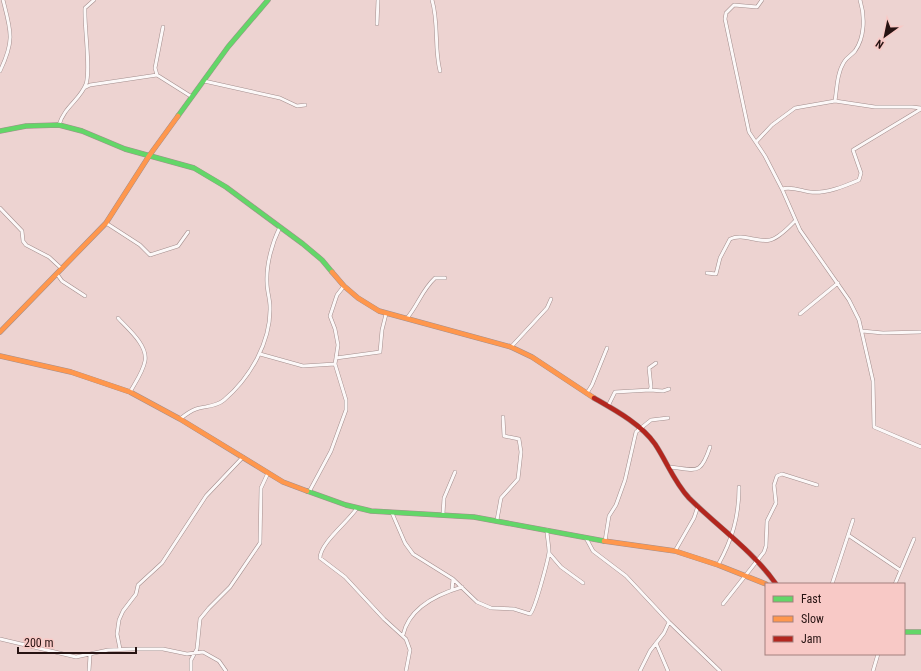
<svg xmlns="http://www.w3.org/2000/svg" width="921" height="671" font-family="'Roboto Condensed',sans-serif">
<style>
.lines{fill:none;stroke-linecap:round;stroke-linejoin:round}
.street-casing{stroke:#a38e8d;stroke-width:4}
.fast-casing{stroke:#a38e8d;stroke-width:5.5}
.slow-casing{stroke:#a38e8d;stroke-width:5.5}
.jam-casing{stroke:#a38e8d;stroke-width:5.5}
.street{stroke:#fcf8f8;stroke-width:3}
.fast{stroke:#63d668;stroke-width:4.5}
.slow{stroke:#ff974d;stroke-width:4.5}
.jam{stroke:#b3261e;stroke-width:4.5}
</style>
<rect width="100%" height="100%" fill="#edd3d1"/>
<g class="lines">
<g class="street-casing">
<path id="street" d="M432 0C439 23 434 48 440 71
M762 0 757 7 734 5 726 13 725 19 749 132 765 156 782 189 800 230 849 300 859 320 873 381 874 427 921 447
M377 24 378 0
M163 27 155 68 157 75 192 97
M0 71C15 40 11 31 3 0
M204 81 280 98 297 106 305 105
M84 88 90 85 157 75
M835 101C837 88 837 73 844 62 847 57 852 55 855 51 865 37 865 16 860 0
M59 125C64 107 80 100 86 84 91 70 84 26 85 8L94 0
M756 142 772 125 795 108 835 101 875 107H912L921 108
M782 189C792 186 801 191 810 192 826 194 845 186 859 180L861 173 853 150 921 109
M0 208 22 231 23 241 26 245 49 257 62 269
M106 223 140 245 150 255 178 246 188 232
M707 273 716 274 720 258 730 239C743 233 757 243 770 240 779 238 789 227 795 221
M57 274 62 281 85 296
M800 314 838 283
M118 318C127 328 148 345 145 361 143 372 135 383 130 392
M407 318C418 305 422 290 435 278H445
M862 331 883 333 921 332
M511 347 547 308 551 299
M260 354 303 366 335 364
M336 358 380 352 382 330 386 314
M650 390 663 391 669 389
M587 393 592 385 607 348
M608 406 615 392 650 390 651 387 649 368 656 363
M180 419C185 415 190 411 196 409 205 406 216 407 224 400 250 378 271 342 270 307 270 299 267 291 267 283 266 265 272 243 280 227
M668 467C696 469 700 477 710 447
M309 492 331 451 346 410V400L335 364 338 345 335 329 330 316 337 295 344 286
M357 508C349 521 320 543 320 558L345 577 384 619 406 639 410 650 406 671
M392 513 405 543 413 554 453 579 477 602 491 608 514 609 530 614C535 610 548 560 549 552 549 545 547 537 547 530
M443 514 444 498 455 472
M497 520 501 498 518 479 521 452 519 439 504 436 503 417
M848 535 900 570
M586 538 593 551 626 576 669 622 720 671
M605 541 609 516 616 505 625 480 636 432 651 420 668 418
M675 551 694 518 698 506
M549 553 561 567 583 583
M718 565C732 540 739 517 739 487
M832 584 853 520
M895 584 914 539
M452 590 453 579
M723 604 764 552 766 546 767 521 776 503 774 485 777 476 782 474 817 485
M403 635C409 608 438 594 462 587
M0 639 76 657 108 650 133 649H163L187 654 203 652 219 661 226 671
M656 643 668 671
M120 649 117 634 119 620 123 611 136 594 138 585 162 563 206 496 243 457
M89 671 90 655
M191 671V660L197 649 200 619 209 608 230 587 260 543 261 488 268 473
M640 671 650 651 664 633 669 622
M873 671 878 654"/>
</g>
<g class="fast-casing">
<path id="fast" d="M178 116 228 47 268 0
M0 131 26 126 59 125 82 131 125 149 194 168 226 187 303 244 322 260 332 272
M307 491 346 505 371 511 474 517 604 541
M904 632H921"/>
</g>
<g class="slow-casing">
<path id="slow" d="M332 272 344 286 358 298 379 311 511 347 532 357 594 398
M0 332 106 223 149 156 178 116
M0 356 71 372 130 392 180 419 283 482 307 491
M604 541 675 551 718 565 766 584"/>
</g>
<g class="jam-casing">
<path id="jam" d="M594 398C615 410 641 424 655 444 667 462 674 482 689 498 718 527 752 550 776 584"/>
</g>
<use href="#street" class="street"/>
<use href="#fast" class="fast"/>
<use href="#slow" class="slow"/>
<use href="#jam" class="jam"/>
</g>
<rect x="765" y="583" width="140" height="72" fill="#f8c9c6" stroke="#a4807e"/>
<rect x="773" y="596" width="20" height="6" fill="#63d668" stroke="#a4807e"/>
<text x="801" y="603" font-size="12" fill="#271312">Fast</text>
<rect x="773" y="616" width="20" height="6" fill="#ff974d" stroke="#a4807e"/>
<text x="801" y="623" font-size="12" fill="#271312">Slow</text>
<rect x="773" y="636" width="20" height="6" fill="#b3261e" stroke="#a4807e"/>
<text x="801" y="643" font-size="12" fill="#271312">Jam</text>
<g transform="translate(885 36) rotate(213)" stroke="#f8c9c6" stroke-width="3" paint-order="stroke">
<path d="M0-3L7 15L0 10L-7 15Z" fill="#271312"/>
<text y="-6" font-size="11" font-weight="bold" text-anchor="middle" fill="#271312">N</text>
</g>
<path d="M18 647v6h118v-6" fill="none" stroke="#271312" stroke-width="2"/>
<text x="24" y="647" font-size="12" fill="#271312" stroke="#f8c9c6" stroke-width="3" paint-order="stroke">200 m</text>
</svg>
